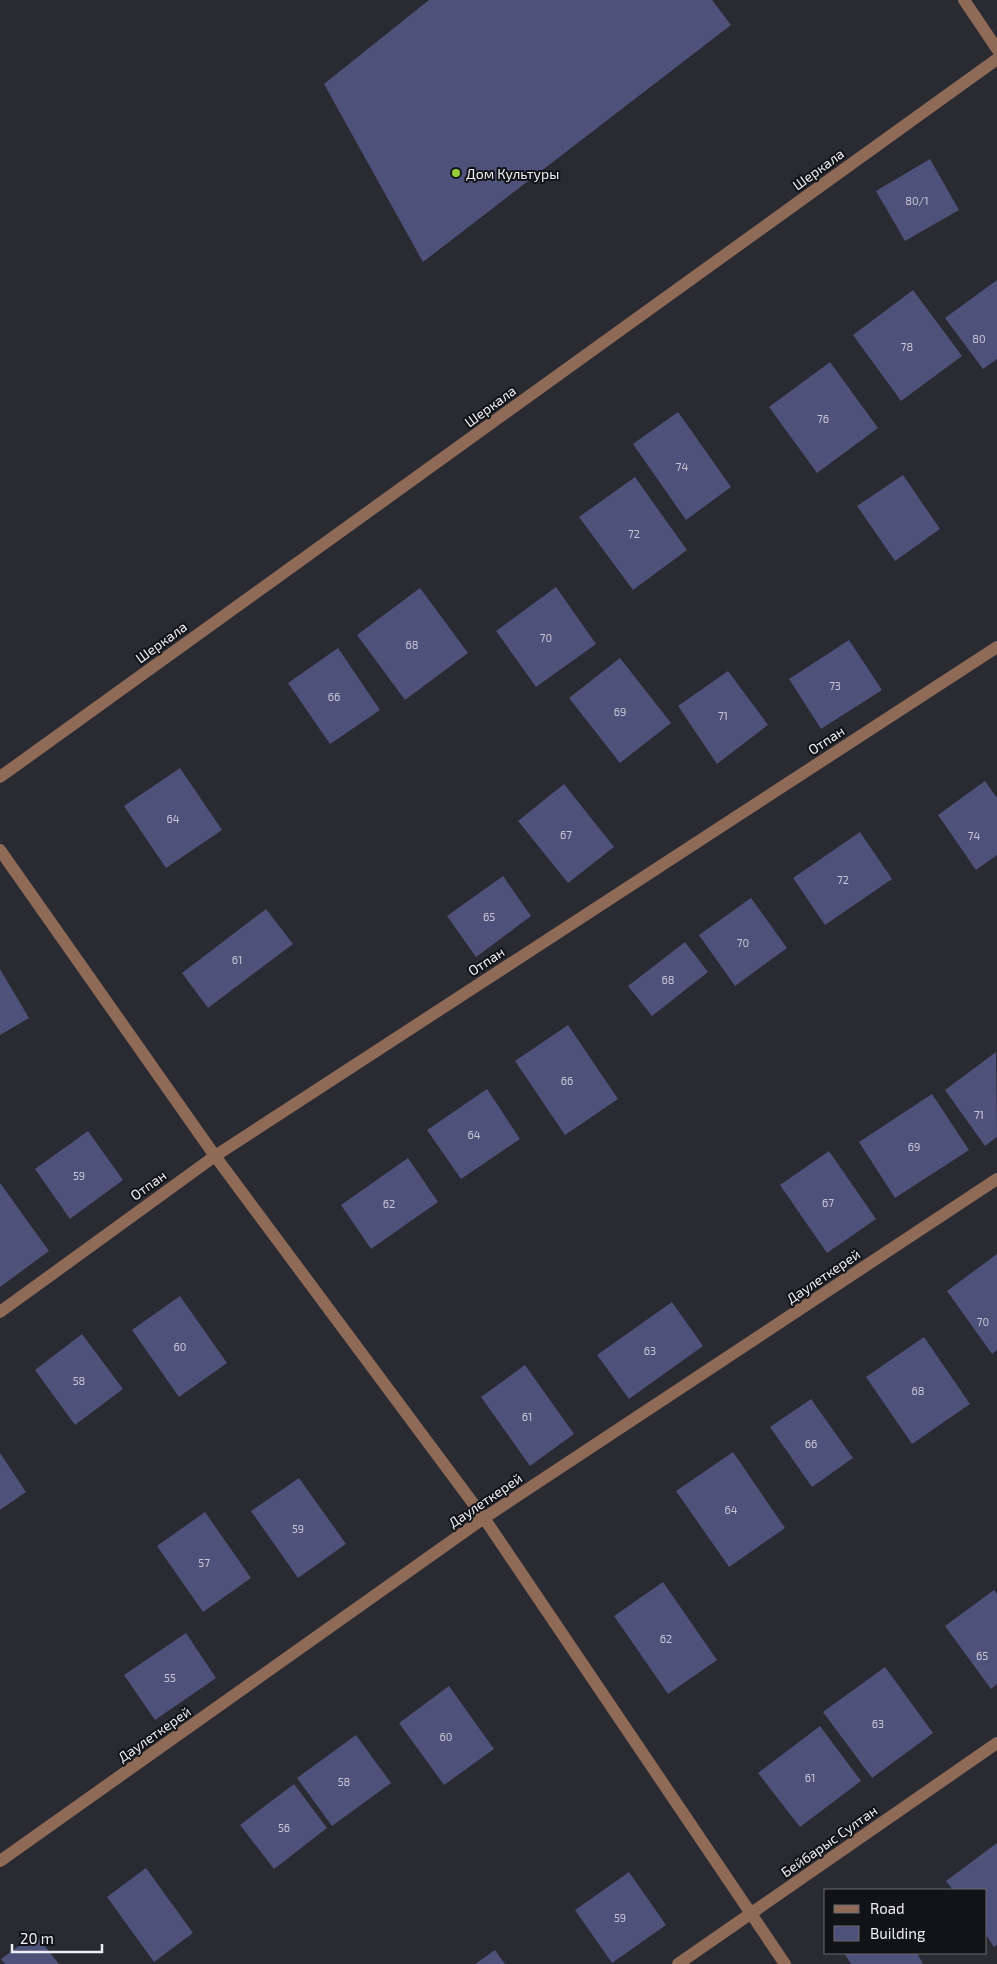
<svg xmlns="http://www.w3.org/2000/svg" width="997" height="1964" font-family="'Exo 2',sans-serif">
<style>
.building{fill:#4e5179}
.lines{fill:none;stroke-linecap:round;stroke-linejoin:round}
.minor{stroke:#8f6a56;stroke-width:12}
.poi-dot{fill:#98cb37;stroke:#121317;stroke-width:2}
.labels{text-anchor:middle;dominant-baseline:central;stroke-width:4;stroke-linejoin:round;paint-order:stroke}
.number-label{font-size:11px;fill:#c6c8d5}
.street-label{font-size:14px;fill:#eeeff4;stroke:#121317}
.poi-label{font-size:14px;fill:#eeeff4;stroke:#121317;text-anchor:start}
</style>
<rect width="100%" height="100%" fill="#292a32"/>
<path class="building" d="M429 0H712L731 25 423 262 324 84Z
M930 159 959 210 905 241 876 191Z
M997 280V359L983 369 945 318Z
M913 290 962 356 901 401 853 335Z
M830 362 878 428 817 473 769 407Z
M678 412 731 487 686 520 633 444Z
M903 475 940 529 895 561 857 506Z
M635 477 687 550 633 590 579 517Z
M556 587 596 644 536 687 496 631Z
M420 588 468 653 405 700 357 635Z
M849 640 882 690 821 729 789 679Z
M338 648 380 710 330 744 288 683Z
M620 658 671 723 620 763 569 698Z
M728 671 768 725 717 764 678 706Z
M180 768 222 830 166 868 124 806Z
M985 781 997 798V855L976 870 938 815Z
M564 784 614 847 568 883 518 821Z
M860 832 892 879 825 925 793 878Z
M503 876 531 916 476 957 447 916Z
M751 898 787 948 735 986 699 935Z
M266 909 293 944 208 1008 182 973Z
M685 942 708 972 652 1016 628 986Z
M0 969 29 1018 0 1035Z
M568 1025 618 1099 565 1135 515 1061Z
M996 1052 997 1137 985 1146 945 1090Z
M487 1089 520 1139 461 1179 427 1130Z
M932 1094 969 1150 895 1198 859 1142Z
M88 1131 123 1180 70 1219 35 1169Z
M829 1151 876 1219 827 1253 780 1185Z
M408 1158 438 1202 371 1249 341 1205Z
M0 1183 49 1251 0 1287Z
M997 1254V1350L992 1354 947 1291Z
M180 1296 227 1363 179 1397 132 1330Z
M672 1302 703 1346 629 1399 597 1355Z
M82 1334 123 1389 75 1425 35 1370Z
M924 1337 970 1404 912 1444 866 1377Z
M525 1365 574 1434 530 1466 481 1397Z
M811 1399 853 1458 812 1487 770 1427Z
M733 1452 785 1528 729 1567 676 1491Z
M0 1453 26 1492 0 1510Z
M299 1478 346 1544 298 1578 251 1511Z
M205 1512 251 1578 203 1612 157 1546Z
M663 1582 717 1660 668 1694 614 1616Z
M994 1590 997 1594V1684L991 1689 945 1626Z
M186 1633 216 1678 155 1720 124 1675Z
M885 1667 933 1733 872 1778 823 1712Z
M449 1686 494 1749 444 1785 399 1723Z
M820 1726 861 1781 800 1827 758 1773Z
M356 1735 391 1783 332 1826 297 1778Z
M294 1784 327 1828 274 1869 240 1825Z
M997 1843V1945L994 1947 986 1935V1890H953L946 1881Z
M146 1868 193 1933 154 1962 107 1897Z
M629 1872 666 1925 612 1963 575 1910Z
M35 1934 59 1964H5L1 1959Z
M495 1950 505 1964H475Z
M844 1953H917L923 1964H851Z"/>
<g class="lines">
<path class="minor" d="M964 0 997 49
M0 777 997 59
M0 850 215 1156 484 1518 785 1964
M0 1312 215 1156 997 647
M0 1861 484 1518 997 1179
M678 1964 997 1743"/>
</g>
<circle class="poi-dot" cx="456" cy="173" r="5"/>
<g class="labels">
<g class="number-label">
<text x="917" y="200">80/1</text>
<text x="979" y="338">80</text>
<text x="907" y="346">78</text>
<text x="823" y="418">76</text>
<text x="682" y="466">74</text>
<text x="634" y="533">72</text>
<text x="546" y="637">70</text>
<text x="412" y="644">68</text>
<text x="835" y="685">73</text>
<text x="334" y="696">66</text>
<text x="620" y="711">69</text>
<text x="723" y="715">71</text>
<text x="173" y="818">64</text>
<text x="566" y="834">67</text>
<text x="974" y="835">74</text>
<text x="843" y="879">72</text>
<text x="489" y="916">65</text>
<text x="743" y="942">70</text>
<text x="237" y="959">61</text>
<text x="668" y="979">68</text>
<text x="567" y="1080">66</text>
<text x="979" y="1114">71</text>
<text x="474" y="1134">64</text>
<text x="914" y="1146">69</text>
<text x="79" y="1175">59</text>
<text x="828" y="1202">67</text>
<text x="389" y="1203">62</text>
<text x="983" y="1321">70</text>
<text x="180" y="1346">60</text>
<text x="650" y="1350">63</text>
<text x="79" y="1380">58</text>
<text x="918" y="1390">68</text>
<text x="527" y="1416">61</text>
<text x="811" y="1443">66</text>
<text x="731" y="1509">64</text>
<text x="298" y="1528">59</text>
<text x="204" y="1562">57</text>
<text x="666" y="1638">62</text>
<text x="982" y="1655">65</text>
<text x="170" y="1677">55</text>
<text x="878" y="1723">63</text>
<text x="446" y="1736">60</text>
<text x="810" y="1777">61</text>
<text x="344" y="1781">58</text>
<text x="284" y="1827">56</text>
<text x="620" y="1917">59</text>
</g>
<g class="street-label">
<text transform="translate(818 169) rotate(-36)">Шеркала</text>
<text transform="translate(490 406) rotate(-36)">Шеркала</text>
<text transform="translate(161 642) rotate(-36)">Шеркала</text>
<text transform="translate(826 740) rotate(-33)">Отпан</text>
<text transform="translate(486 961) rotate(-33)">Отпан</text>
<text transform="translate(148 1185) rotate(-36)">Отпан</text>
<text transform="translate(823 1276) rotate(-34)">Даулеткерей</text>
<text transform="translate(485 1500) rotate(-34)">Даулеткерей</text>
<text transform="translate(154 1734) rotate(-35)">Даулеткерей</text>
<text transform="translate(829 1841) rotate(-35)">Бейбарыс Султан</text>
</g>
<g class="poi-label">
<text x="466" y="173">Дом Культуры</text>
</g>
</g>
<rect x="824" y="1889" width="162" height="65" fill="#121317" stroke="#6a6b6f"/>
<rect x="834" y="1905" width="25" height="8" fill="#8f6a56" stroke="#6a6b6f"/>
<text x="870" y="1914" font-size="15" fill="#eeeff4">Road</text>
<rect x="834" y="1926" width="25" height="15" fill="#4e5179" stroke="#6a6b6f"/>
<text x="870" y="1939" font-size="15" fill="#eeeff4">Building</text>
<path d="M12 1944v8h90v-8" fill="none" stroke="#eeeff4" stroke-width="2.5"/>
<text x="20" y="1944" font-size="15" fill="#eeeff4" stroke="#121317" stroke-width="4" paint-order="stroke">20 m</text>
</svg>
